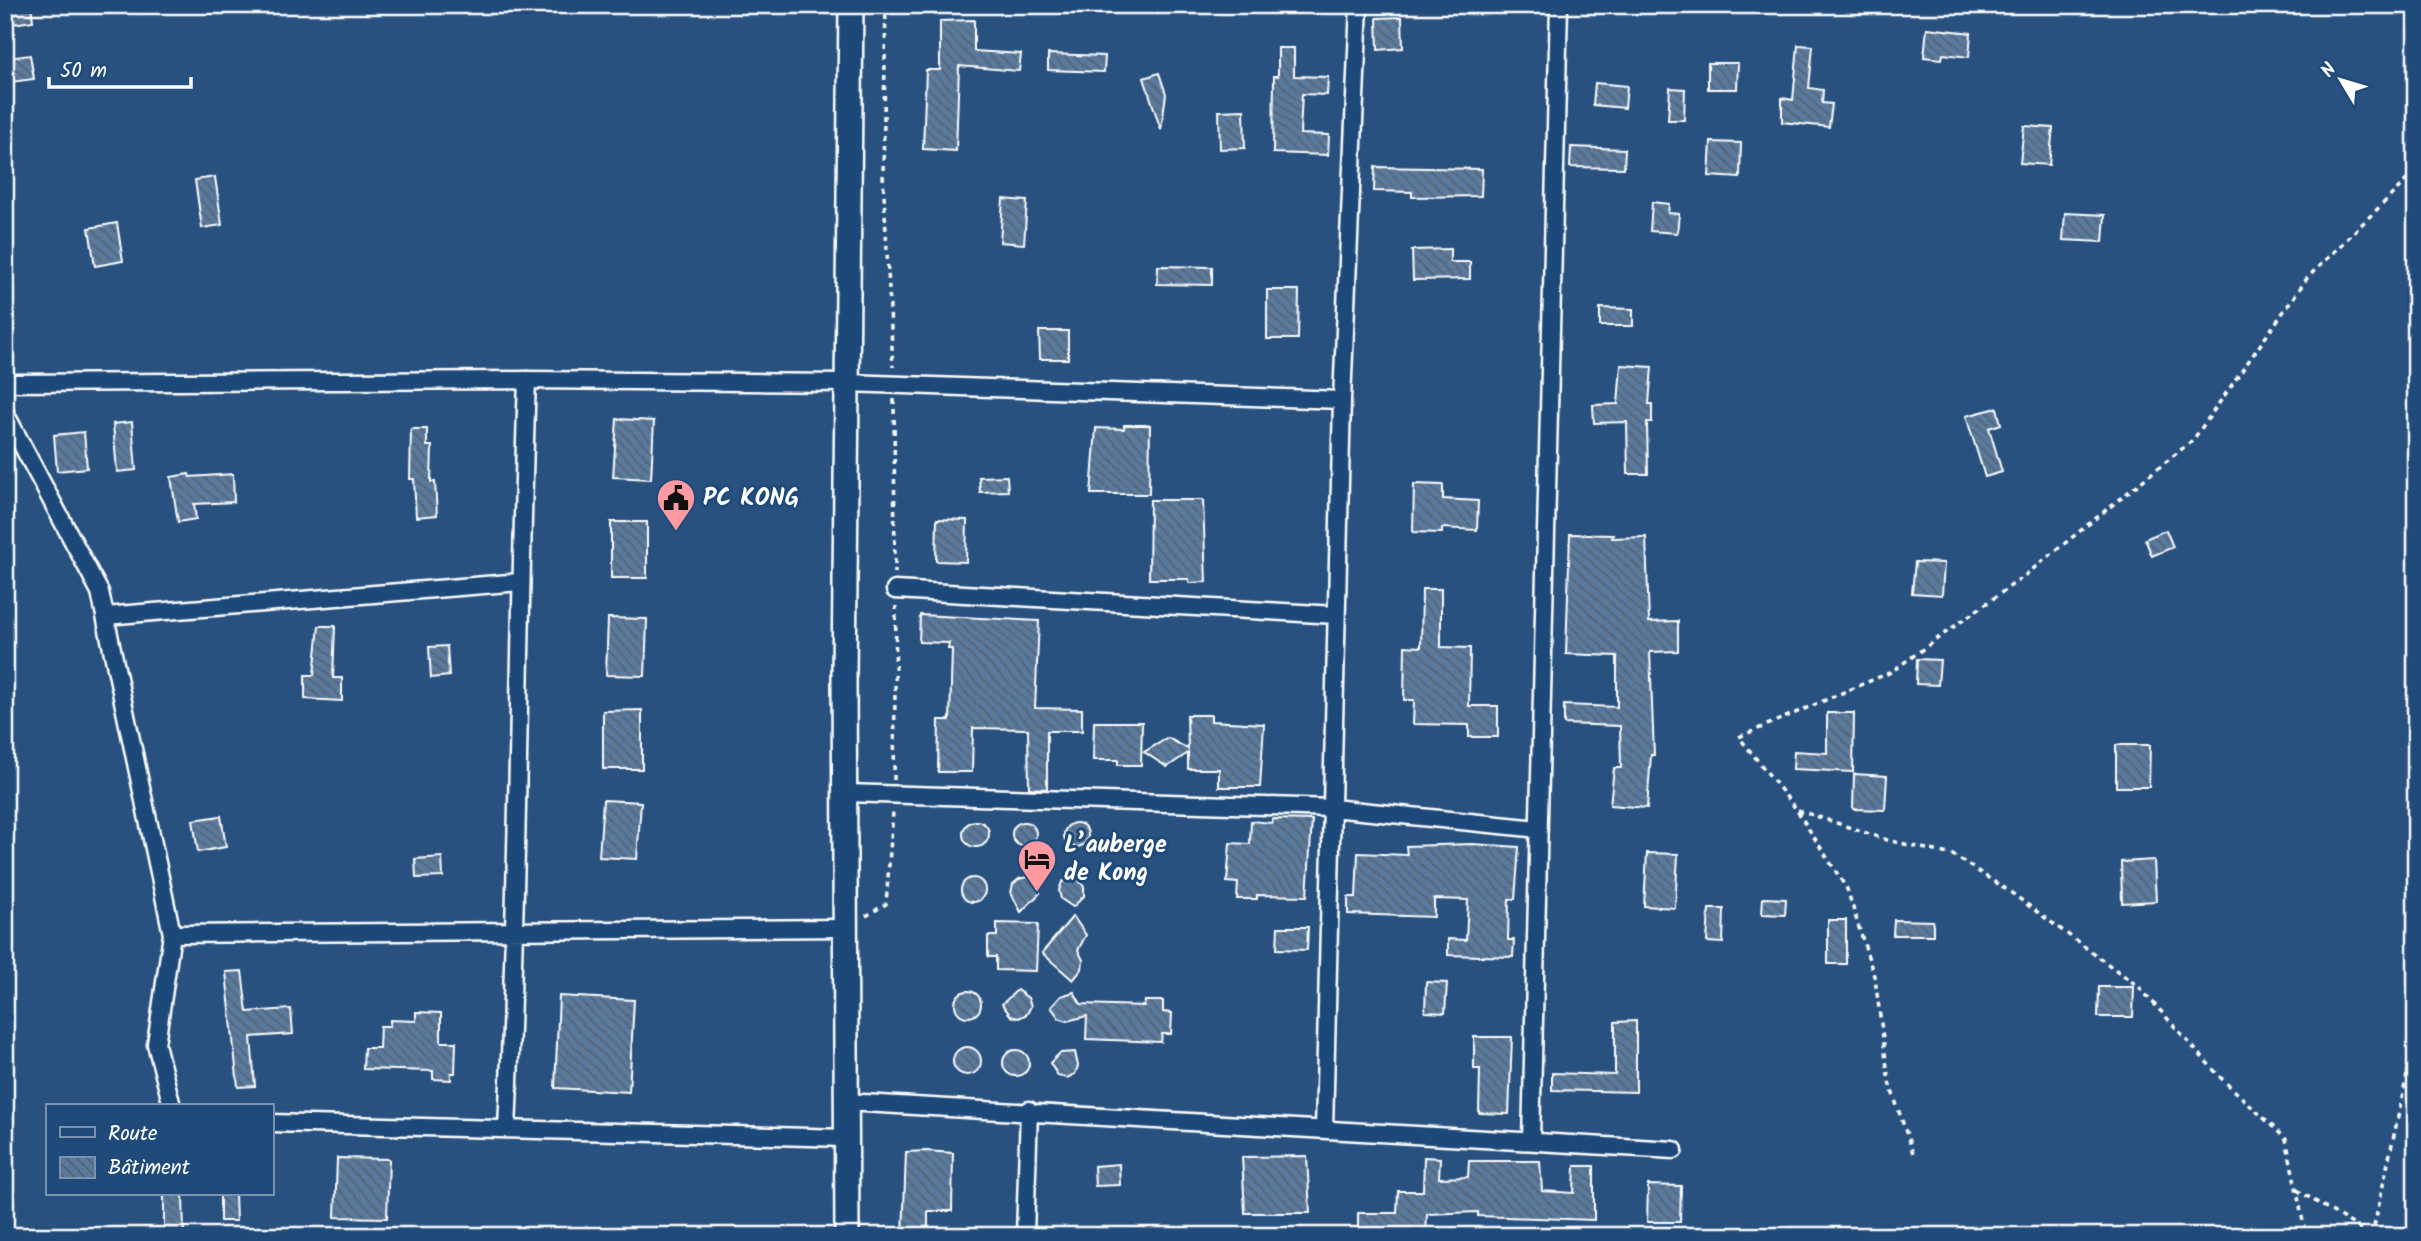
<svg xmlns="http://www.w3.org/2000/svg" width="2421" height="1241" font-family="Kalam,sans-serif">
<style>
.building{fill:url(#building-back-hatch);stroke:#fff;stroke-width:2}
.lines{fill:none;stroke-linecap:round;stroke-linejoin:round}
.street-casing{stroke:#fff;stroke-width:21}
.secondary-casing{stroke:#fff;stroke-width:28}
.path{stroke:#fff;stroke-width:3.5;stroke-dasharray:5 5;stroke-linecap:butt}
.street{stroke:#1f4a7a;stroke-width:16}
.secondary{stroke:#1f4a7a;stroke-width:23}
.labels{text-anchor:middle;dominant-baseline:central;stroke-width:6;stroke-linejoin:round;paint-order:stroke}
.poi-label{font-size:24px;font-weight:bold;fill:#fff;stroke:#1f4a7a;text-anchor:start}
</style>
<defs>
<pattern id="building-back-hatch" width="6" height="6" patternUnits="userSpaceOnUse" patternTransform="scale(1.75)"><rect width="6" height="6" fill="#5a7a9d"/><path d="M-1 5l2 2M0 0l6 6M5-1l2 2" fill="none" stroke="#536374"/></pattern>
</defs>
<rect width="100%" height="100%" fill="#28517f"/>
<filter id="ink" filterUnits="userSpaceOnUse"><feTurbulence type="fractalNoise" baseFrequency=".0143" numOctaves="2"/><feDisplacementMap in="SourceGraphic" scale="14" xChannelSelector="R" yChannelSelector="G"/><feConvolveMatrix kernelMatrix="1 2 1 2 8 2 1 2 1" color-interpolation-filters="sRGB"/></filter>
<g filter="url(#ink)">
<path class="building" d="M5 5H31L33 21 5 25Z
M1402 17 1403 48 1378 50 1377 18Z
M974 20V51L1021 54 1019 71 959 66 956 151 923 149 926 70H940V21Z
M1927 28 1971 33 1969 57 1943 54 1942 59 1924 57Z
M1798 45 1813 46 1809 88 1823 90 1822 103 1832 104 1829 127 1782 122V98L1793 100Z
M1278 48H1294V76L1328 77 1327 95 1302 94 1300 134 1329 135 1328 155 1273 153 1274 76H1278Z
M1048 54 1105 56 1104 72 1048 70Z
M30 55 34 79 11 82 8 58Z
M1708 63H1738L1737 89H1708Z
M1159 73 1166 94 1161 130 1144 78Z
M1595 83 1627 86 1625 108 1593 105Z
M1670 88 1685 89 1684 120H1668Z
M1244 110 1245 148 1220 149 1219 111Z
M2024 126 2053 128 2049 165 2020 163Z
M1711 142 1741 143 1740 178 1709 176Z
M1571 147 1625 149 1624 168 1570 167Z
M1375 167 1482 169 1481 196 1412 197V192L1374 191Z
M215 177 222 225 202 228 195 180Z
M1003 199 1027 201 1024 244 1000 242Z
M1652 202 1669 204 1668 213 1679 214 1677 233 1650 231Z
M2065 213 2105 215 2103 242 2063 240Z
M117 223 123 261 95 266 89 228Z
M1450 249V262H1470V279L1413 280 1412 250Z
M1158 266 1212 267V285L1157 284Z
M1267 290H1299L1298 339H1267Z
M1600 308 1633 309V326H1600Z
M1039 331H1068V359H1040Z
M1621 365 1652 367 1649 404H1652V422H1647L1648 474H1628L1627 422 1594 423 1593 405 1618 404Z
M1997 408 2001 424 1989 428 2002 472 1985 477 1966 416Z
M617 419 654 421 651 479 613 477Z
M132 422 136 470 117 472 113 424Z
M1124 425H1150L1149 494H1091L1096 428 1124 429Z
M411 429H427V446H432L431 482H435L437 515 416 517 414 479H410Z
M84 432 87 468 57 471 54 435Z
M189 474 190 477 233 474 234 502 194 504 196 519 178 522 171 477Z
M1007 476 1008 491 980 492 979 477Z
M1414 484 1443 485V499L1478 501 1477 530 1442 528V533L1413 532Z
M1150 500H1203L1206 582 1189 583V579H1149Z
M937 519 967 520 966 562 936 561Z
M611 522H647V578H611Z
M2166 530 2173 547 2152 556 2145 539Z
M1570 534 1613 535 1612 538 1646 537 1649 622 1678 621V651L1650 652 1654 755H1651L1647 808 1610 805 1614 768H1621L1620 726 1564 724V705L1617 707V656L1566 654Z
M1915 562 1944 563 1942 595 1912 593Z
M1422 589H1441V647L1470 648 1469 706H1498V737H1469V725L1413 724 1414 700H1404L1405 646 1421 647Z
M920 615 1039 621 1035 708 1082 709V731H1047V789L1029 788 1028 729 973 728 972 772H938L939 720H950L952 649H948L949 643 919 642Z
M608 618 647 619 645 676 606 675Z
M319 626H335L333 678H342V701L305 699V675H314Z
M447 646 449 676 431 678 429 647Z
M1917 659 1940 660 1938 685 1916 684Z
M642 710V769H603V711Z
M1827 713H1854L1853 772 1793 769 1794 751 1827 753Z
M1187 715H1211V721L1264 724 1260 787H1219V769H1188V753L1167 767 1144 752 1168 738 1188 749Z
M1094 722H1142L1141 765H1118V760H1093Z
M2116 745H2150L2149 787H2116Z
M1854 774 1887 776 1885 810 1853 809Z
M603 800 641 802 637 859 599 857Z
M221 816 226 847 198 852 193 820Z
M1272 819 1312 820 1307 896 1257 895V899H1237L1238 883 1227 882 1230 843 1250 844 1251 821 1272 823Z
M963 834a13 13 0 1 1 26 0a13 13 0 1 1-26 0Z
M1012 834a12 12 0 1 1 24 0a12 12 0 1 1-24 0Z
M1064 835a12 12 0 1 1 24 0a12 12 0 1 1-24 0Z
M1472 844 1519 847 1515 899H1509L1508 940H1514L1513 957 1448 955V939L1466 940 1468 900 1434 899V917L1348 914V897H1356L1358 853 1407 855 1406 846Z
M1647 853 1678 854 1675 908 1644 906Z
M442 857 443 877 416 878 415 859Z
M2154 860 2156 901 2122 903 2121 862Z
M1027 877 1034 881 1040 893 1021 912 1011 893 1013 884 1019 879Z
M1070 878 1079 880 1084 887V896L1073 907 1061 899 1059 890 1062 882Z
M961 890a12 12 0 1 1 24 0a12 12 0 1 1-24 0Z
M1763 898 1786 899 1785 915 1762 914Z
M1709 909H1724L1723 943 1707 942Z
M1073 916 1086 935 1078 950 1083 960 1082 969 1073 980 1042 953Z
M1828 920H1846V964H1828Z
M1894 920 1933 921V935H1893Z
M997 923 1038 924 1036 971 996 970V957H988V936H997Z
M1278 927H1308L1307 950 1277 949Z
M242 971 247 1012 291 1009 293 1034 251 1037 255 1086 238 1087 226 972Z
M1426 982 1447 983 1445 1013 1425 1012Z
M2099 987H2134L2133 1017H2098Z
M1017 990 1028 998 1031 1006 1027 1014 1019 1018 1011 1016 1002 1004Z
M955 1004a13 13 0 1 1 26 0a13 13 0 1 1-26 0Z
M1074 992 1081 1004 1144 1006 1145 1001H1163V1012L1172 1013 1171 1034H1162L1161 1042 1086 1039 1087 1016 1067 1021 1059 1018 1051 1007 1061 996Z
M559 996 634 1000 629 1092 555 1088Z
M416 1012 441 1013V1042H456L455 1073H451V1080L433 1079V1071L363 1069 364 1048H379L380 1026H390V1020L416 1021Z
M1636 1021V1092L1552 1090V1073L1615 1075V1022Z
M1474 1037H1512L1509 1114 1479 1113 1480 1069H1474Z
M953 1061a14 14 0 1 1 28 0a14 14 0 1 1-28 0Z
M1003 1063a13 13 0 1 1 26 0a13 13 0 1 1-26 0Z
M1075 1052 1078 1066 1075 1074 1067 1078 1058 1076 1050 1063 1060 1053Z
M926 1151 953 1153 952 1211H928V1236H903L906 1152Z
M1307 1156 1310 1213H1245L1242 1157Z
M1424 1157 1440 1158 1439 1178 1468 1177 1469 1161H1540L1542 1191 1574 1193 1575 1166H1594V1220L1478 1216V1212L1427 1214 1426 1236H1394V1230H1358V1213H1397L1398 1191H1423Z
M337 1158 389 1159 387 1218 335 1217Z
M1119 1164 1120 1185 1095 1186 1094 1166Z
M1648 1185 1681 1186 1680 1222H1647Z
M164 1194H183L184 1236H164Z
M220 1194H235L236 1221H220Z"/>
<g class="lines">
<g class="street-casing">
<path id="street" d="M5 383 527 380 847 383 1342 400
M5 413 100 592 172 934 156 1044 172 1106
M895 590 1336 615
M105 616 520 582
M845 793 1332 808 1539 829
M172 934 845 928
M846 1102 1674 1150
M271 1123 846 1138
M507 1128C519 878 518 629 527 380
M1324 1129 1342 400 1359 5
M1531 1141 1559 5
M1025 1236 1029 1110"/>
</g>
<g class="secondary-casing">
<path id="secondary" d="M847 1236 844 677 851 5"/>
</g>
<path class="path" d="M886 5 883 174 893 367
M894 399 895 573
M894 780 896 606
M1798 810 1887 840 1953 855 2013 894 2139 987 2221 1078 2286 1139 2306 1236
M866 916 886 904 893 812
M1913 1153 1889 1082 1875 979 1847 889 1796 809 1739 737 1891 672 2023 577 2193 440 2308 277 2416 171
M2297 1190 2372 1236
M2372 1236 2416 1034"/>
<use href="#street" class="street"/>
<use href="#secondary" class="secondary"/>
</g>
</g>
<defs>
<g id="civic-pin" transform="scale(2.0125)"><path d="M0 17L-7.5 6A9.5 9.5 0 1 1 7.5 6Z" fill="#ff9aa2" stroke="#1f4a7a"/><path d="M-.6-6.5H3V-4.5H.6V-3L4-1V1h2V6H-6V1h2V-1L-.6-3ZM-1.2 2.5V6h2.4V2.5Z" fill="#111"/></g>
<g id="hotel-pin" transform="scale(2.0125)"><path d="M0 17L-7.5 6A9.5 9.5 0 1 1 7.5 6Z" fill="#ff9aa2" stroke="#1f4a7a"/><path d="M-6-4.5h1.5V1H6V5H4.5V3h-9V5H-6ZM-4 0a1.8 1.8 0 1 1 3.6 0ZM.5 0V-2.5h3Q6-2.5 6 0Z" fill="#111"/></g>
</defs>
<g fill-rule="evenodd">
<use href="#civic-pin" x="676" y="498"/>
<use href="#hotel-pin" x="1037" y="859"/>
</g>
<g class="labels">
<g class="poi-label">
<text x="703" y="498">PC KONG</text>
<text x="1064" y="845">L’auberge<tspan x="1064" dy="28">de Kong</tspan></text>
</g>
</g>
<rect width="2421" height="1241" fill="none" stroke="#1f4a7a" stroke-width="28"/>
<rect x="14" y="14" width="2393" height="1213" fill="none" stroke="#fff" stroke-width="2.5" filter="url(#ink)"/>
<rect x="46" y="1104" width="228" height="91" fill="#1f4a7a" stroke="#7992af" stroke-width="2"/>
<rect x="60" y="1127" width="35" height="10" fill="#1f4a7a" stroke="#7992af" stroke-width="2"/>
<text x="108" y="1140" font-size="21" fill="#ffffff">Route</text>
<rect x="60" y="1157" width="35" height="21" fill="url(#building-back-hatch)" stroke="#7992af" stroke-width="2"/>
<text x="108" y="1174" font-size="21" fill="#ffffff">Bâtiment</text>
<g transform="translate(2341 80) rotate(308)" stroke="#1f4a7a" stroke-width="5" paint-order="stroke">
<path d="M0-5L12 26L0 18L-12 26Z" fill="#ffffff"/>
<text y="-10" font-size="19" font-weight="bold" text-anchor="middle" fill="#ffffff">N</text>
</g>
<path d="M49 77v10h142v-10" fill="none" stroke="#ffffff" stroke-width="3.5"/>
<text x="60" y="77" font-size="21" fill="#ffffff" stroke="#1f4a7a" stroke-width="5" paint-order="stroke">50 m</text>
</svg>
